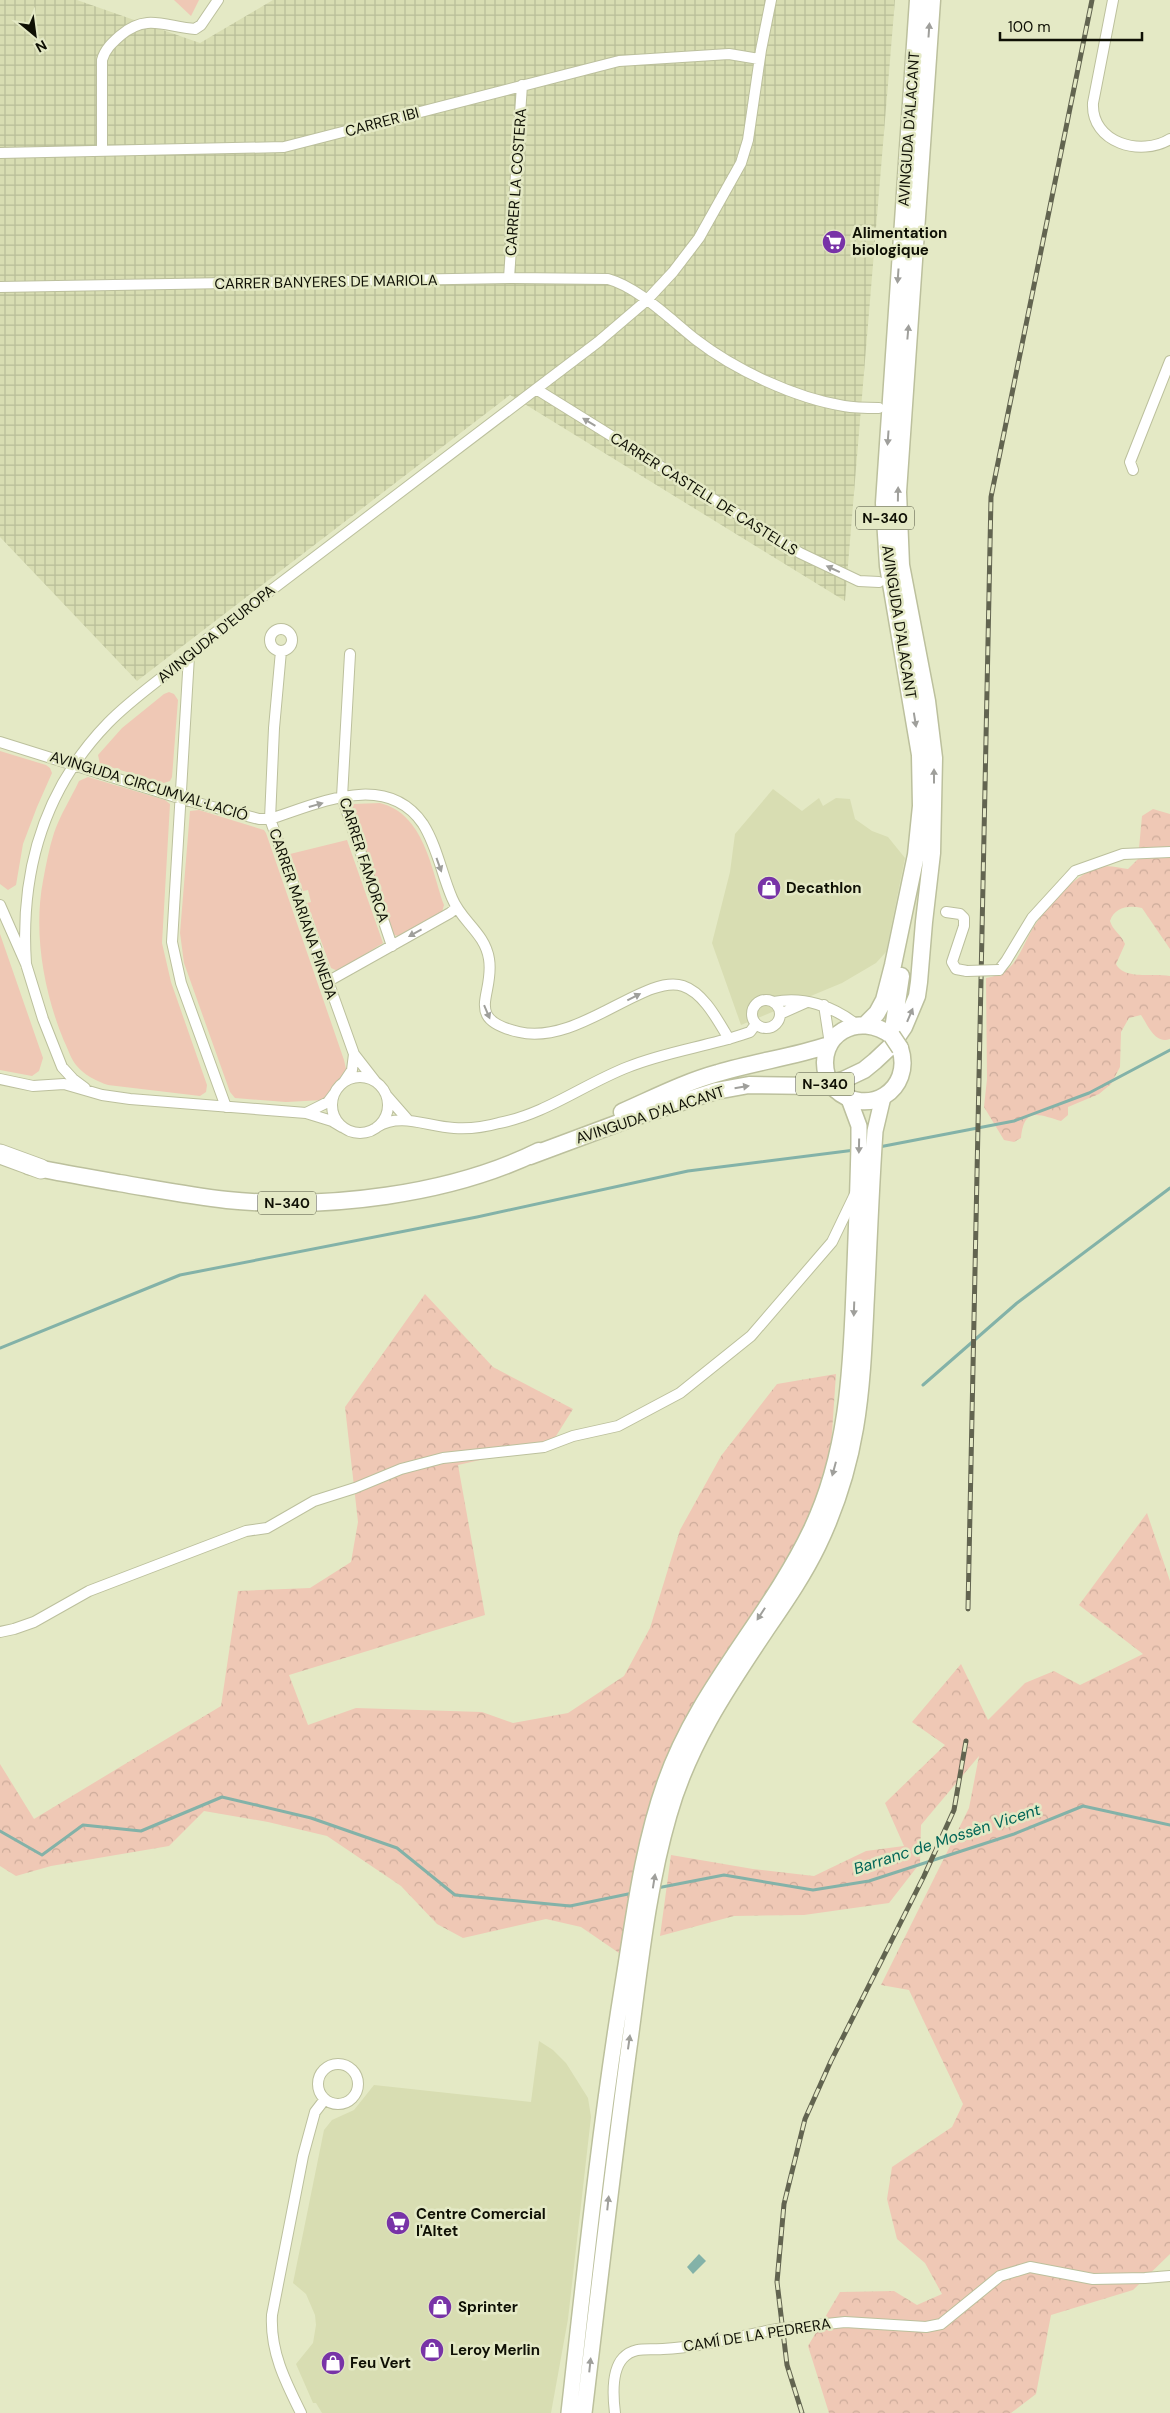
<svg xmlns="http://www.w3.org/2000/svg" width="1170" height="2413" font-family="'DM Sans',sans-serif">
<style>
.built{fill:#d8ddb2}
.industrial{fill:url(#industrial-grid)}
.grass{fill:#efc8b5}
.forest{fill:url(#forest-crowns)}
.water{fill:#83b2a8}
.lines{fill:none;stroke-linecap:round;stroke-linejoin:round}
.stream{stroke:#83b2a8;stroke-width:3}
.minor-casing{stroke:#bcc09d;stroke-width:12}
.secondary-casing{stroke:#bcc09d;stroke-width:18}
.primary-casing{stroke:#bcc09d;stroke-width:19}
.motorway-casing{stroke:#bcc09d;stroke-width:21}
.minor{stroke:#fff;stroke-width:10}
.secondary{stroke:#fff;stroke-width:15}
.primary{stroke:#fff;stroke-width:16}
.motorway{stroke:#fff;stroke-width:19}
.rail-casing{stroke:#626450;stroke-width:5}
.rail{stroke:#e4e9c5;stroke-width:3;stroke-dasharray:9;stroke-linecap:butt}
.minor-bridge-casing{stroke:#bcc09d;stroke-width:12;stroke-linecap:butt}
.primary-bridge-casing{stroke:#bcc09d;stroke-width:19;stroke-linecap:butt}
.minor-bridge{stroke:#fff;stroke-width:10}
.primary-bridge{stroke:#fff;stroke-width:16}
.oneway{fill:#9f9f9b}
.labels{text-anchor:middle;dominant-baseline:central;stroke-width:5;stroke-linejoin:round;paint-order:stroke}
.shield{fill:#e4e9c5;stroke:#4f513f;stroke-width:1}
.shield-label{font-size:14px;font-weight:bold;fill:#0f1005}
.street-label{font-size:15px;fill:#0f1005;stroke:#e4e9c5}
.poi-label{font-size:15px;font-weight:bold;fill:#0f1005;stroke:#e4e9c5;text-anchor:start}
.water-label{font-size:16px;font-style:italic;fill:#016557;stroke:#e4e9c5}
</style>
<defs>
<pattern id="industrial-grid" width="8" height="8" patternUnits="userSpaceOnUse" patternTransform="scale(1.25)"><rect width="8" height="8" fill="#d8ddb2"/><path d="M0 4h8M4 0v8" fill="none" stroke="#b8bd98"/></pattern>
<pattern id="forest-crowns" width="20" height="18" patternUnits="userSpaceOnUse" patternTransform="scale(1.25)"><rect width="20" height="18" fill="#efc8b5"/><path d="M2 6a3 3 0 1 1 6 0M12 15a3 3 0 1 1 6 0" fill="none" stroke="#ccab9a"/></pattern>
</defs>
<rect width="100%" height="100%" fill="#e4e9c5"/>
<path class="built" d="M773 789 802 811 819 798 823 806 836 798 850 799 855 819 872 831 888 837 905 858 886 952 876 963 842 983 741 1025 712 943 730 872 735 834Z
M539 2041 553 2050 566 2063 588 2098 591 2117 568 2319 551 2413H322L316 2403H313L296 2364 313 2343 316 2325 315 2315 306 2294 293 2283 324 2130 332 2120 354 2110 374 2085 531 2102Z"/>
<path class="industrial" d="M0 0H77L200 43 273 0H895L845 601 510 395 137 681 0 537Z"/>
<path class="grass" d="M174 0H199L191 16Z
M169 692 174 694 178 700 172 777 170 781 164 783 100 764 98 755 122 728 164 694Z
M0 751 46 765 50 768 52 773 37 807 23 844 16 885 8 890 0 884Z
M88 777 165 800 170 804 162 943 171 982 207 1085 206 1092 200 1096 108 1085C96 1081 84 1075 76 1065 71 1059 68 1049 64 1041 44 993 33 933 43 881 46 865 49 848 54 833 60 815 71 798 79 781Z
M380 803C424 814 431 868 444 905L442 912 398 936 394 935 350 808 353 804Z
M199 810 264 830 266 833 344 1060 346 1069 344 1074 323 1100 286 1102 235 1098 230 1092 184 963 180 933 190 811Z
M347 840 383 943 338 971 331 968 307 903 311 902 308 890 303 891 290 854Z
M0 934 43 1058 39 1071 32 1076 0 1070Z"/>
<path class="forest" d="M1153 809 1170 814V949L1142 908C1128 905 1115 907 1110 921 1113 931 1121 934 1125 944L1116 964C1124 980 1153 973 1170 976V1039C1155 1044 1149 1027 1141 1015L1129 1018 1121 1032 1120 1067 1111 1084 1099 1094 1068 1107V1115L1061 1121C1038 1114 1024 1107 1021 1138L1014 1142 1004 1140 984 1107 987 1079 986 978C1017 973 1019 951 1033 928 1046 907 1076 872 1101 867 1109 865 1119 868 1128 869L1138 859 1142 816Z
M425 1294 493 1367 573 1409 551 1444 458 1465 485 1615 289 1675 308 1725 356 1708 482 1712 513 1723 568 1713 624 1676 650 1628 680 1530 721 1456 777 1384 836 1374 828 1491 678 1749 619 1953 581 1927 546 1919 463 1938 437 1924 401 1886 327 1836 268 1822 204 1811 169 1846 51 1866 16 1876 0 1866V1764L34 1819 221 1706 238 1591 310 1588 351 1562 358 1522 345 1407Z
M1147 1513 1170 1581V2254L1133 2290 1051 2315 1036 2394 1011 2413H829L808 2346 840 2292 894 2291 917 2305 942 2294 925 2263 897 2239 887 2199 892 2167 952 2127 963 2104 909 1990 881 1985 969 1808 979 1756 921 1825 920 1863 889 1903 804 1915 734 1916 660 1936 671 1855 753 1869 814 1876 866 1851 904 1846 885 1803 945 1745 912 1722 961 1664 988 1720 1025 1683 1054 1671 1080 1685 1143 1654 1079 1605Z"/>
<path class="water" d="M699 2254 706 2261 693 2274 687 2267Z"/>
<g class="lines">
<path class="stream" d="M879 1147 1014 1121 1089 1093 1170 1050
M0 1348 180 1275 477 1217 688 1171 855 1150
M923 1385 1017 1303 1170 1188
M0 1831 42 1855 83 1825 141 1831 222 1797 311 1818 397 1848 455 1895 570 1906 633 1893
M657 1888 724 1875 813 1890 869 1881 1014 1834 1083 1806 1170 1825"/>
<g class="minor-casing">
<path id="minor" d="M1113 0 1093 103C1091 143 1141 157 1170 139
M102 151V60C105 49 112 43 121 35 147 13 166 27 195 29L201 25 218 0
M0 153 284 147 619 61 729 54 759 59
M509 278 522 85
M0 287 512 278 608 279C638 287 671 320 695 339 735 370 795 398 844 406 855 408 867 408 879 408
M536 389 800 553 859 581 879 582
M1133 470 1130 462 1170 361
M270 640a11 11 0 1 1 22 0a11 11 0 1 1-22 0Z
M281 651 274 728 270 819 354 1054
M350 654 342 797 392 946
M189 656 172 942 181 983 226 1107
M0 742 182 799 259 819H270C318 804 386 770 423 824 437 846 442 875 452 898 461 921 485 933 489 959 495 995 462 1019 519 1032 578 1046 645 973 683 986 704 993 718 1021 729 1039
M0 905 26 964 43 1019 62 1067 73 1079 85 1088
M946 912 960 914 964 918V926L952 962 956 969 967 971
M26 964C20 873 43 790 108 723 138 692 176 670 207 639L598 342 646 301 673 272 699 238 741 163 748 140 761 50 771 0
M999 970 1006 961 1032 918 1075 871 1123 854 1170 852
M327 982 450 913 456 908
M752 1014a14 14 0 1 1 28 0a14 14 0 1 1-28 0Z
M774 1002C803 996 833 1006 857 1025
M824 1005 830 1044
M780 1014 807 1002
M332 1105a28 28 0 1 1 56 0a28 28 0 1 1-56 0Z
M0 1079 33 1086 64 1084 102 1095 130 1099 306 1113 332 1121 342 1127
M344 1082 352 1070 354 1054 375 1081
M387 1096 408 1120
M306 1113 328 1102 334 1094
M377 1127C401 1112 428 1127 454 1128 469 1129 485 1127 499 1123 546 1114 584 1084 628 1067 665 1052 704 1047 741 1035L750 1032 756 1024
M0 1632 14 1629 34 1622 89 1591 246 1531 267 1528 314 1501 355 1488 401 1469 443 1458 544 1447 573 1436 618 1426 680 1393 751 1336 832 1242 856 1192
M318 2084a20 20 0 1 1 40 0a20 20 0 1 1-40 0Z
M789 2328 845 2322 926 2327 941 2324 1000 2276 1030 2267 1093 2279 1145 2278 1170 2276
M301 2413C285 2381 270 2351 272 2315L303 2156 315 2112 325 2099
M615 2413C613 2397 611 2371 623 2358 634 2346 649 2350 663 2349 702 2347 739 2336 777 2329"/>
</g>
<g class="secondary-casing">
<path id="secondary" d="M569 2413C585 2270 600 2126 623 1984 634 1917 642 1848 665 1783 697 1690 769 1618 811 1530 847 1455 851 1372 854 1290 856 1241 858 1193 859 1144V1126L849 1099
M584 2413C599 2288 613 2164 630 2040 640 1966 648 1887 669 1815 688 1747 726 1690 765 1632 784 1604 803 1577 818 1546 858 1463 862 1395 866 1305 869 1247 871 1189 875 1131L883 1097"/>
</g>
<g class="primary-casing">
<path id="primary" d="M866 1024 877 1013 884 1000 893 965 916 855 921 806 920 755 888 566 884 503 918 0
M892 1036 901 976
M827 1076C815 1035 859 1010 892 1036
M835 1089C867 1119 914 1090 900 1048
M622 1112C654 1098 685 1082 718 1073 755 1062 792 1057 829 1045
M530 1156 632 1118 716 1091 749 1085 818 1086 843 1080 864 1070 875 1061 891 1046 904 1027 917 996 919 982 924 922 932 853 934 758 927 701 901 565 898 492 932 0
M29 1166C58 1173 89 1177 119 1183 155 1189 191 1196 227 1200 326 1210 450 1195 539 1151"/>
</g>
<g class="motorway-casing">
<path id="motorway" d="M0 1154 41 1169"/>
</g>
<use href="#minor" class="minor"/>
<use href="#secondary" class="secondary"/>
<use href="#primary" class="primary"/>
<use href="#motorway" class="motorway"/>
<g class="rail-casing">
<path id="rail" d="M968 1609 991 497 1092 0
M802 2413 787 2365 777 2282 784 2204 805 2119 831 2061 924 1876 954 1810 966 1741"/>
</g>
<use href="#rail" class="rail"/>
<g class="minor-bridge-casing">
<path id="minor-bridge" d="M967 971 999 970
M777 2329 789 2328"/>
</g>
<g class="primary-bridge-casing">
<path id="primary-bridge" d="M892 1036 900 1048
M827 1076 835 1089"/>
</g>
<use href="#minor-bridge" class="minor-bridge"/>
<use href="#primary-bridge" class="primary-bridge"/>
</g>
<defs><path id="oneway-solid" d="M-6-.8H1V-3.2L6.5 0L1 3.2V.8H-6Z" transform="scale(1.25)"/></defs>
<g class="oneway">
<use href="#oneway-solid" transform="translate(929 30) rotate(-86)"/>
<use href="#oneway-solid" transform="translate(898 276) rotate(94)"/>
<use href="#oneway-solid" transform="translate(908 332) rotate(-85)"/>
<use href="#oneway-solid" transform="translate(589 422) rotate(-149)"/>
<use href="#oneway-solid" transform="translate(888 438) rotate(94)"/>
<use href="#oneway-solid" transform="translate(898 494) rotate(-89)"/>
<use href="#oneway-solid" transform="translate(833 569) rotate(-155)"/>
<use href="#oneway-solid" transform="translate(915 720) rotate(81)"/>
<use href="#oneway-solid" transform="translate(934 776) rotate(-90)"/>
<use href="#oneway-solid" transform="translate(316 805) rotate(-16)"/>
<use href="#oneway-solid" transform="translate(439 865) rotate(70)"/>
<use href="#oneway-solid" transform="translate(415 933) rotate(151)"/>
<use href="#oneway-solid" transform="translate(634 997) rotate(-27)"/>
<use href="#oneway-solid" transform="translate(487 1012) rotate(67)"/>
<use href="#oneway-solid" transform="translate(910 1015) rotate(-67)"/>
<use href="#oneway-solid" transform="translate(742 1087) rotate(-9)"/>
<use href="#oneway-solid" transform="translate(859 1146) rotate(91)"/>
<use href="#oneway-solid" transform="translate(854 1309) rotate(92)"/>
<use href="#oneway-solid" transform="translate(834 1469) rotate(105)"/>
<use href="#oneway-solid" transform="translate(761 1614) rotate(123)"/>
<use href="#oneway-solid" transform="translate(654 1881) rotate(-81)"/>
<use href="#oneway-solid" transform="translate(629 2042) rotate(-82)"/>
<use href="#oneway-solid" transform="translate(608 2203) rotate(-84)"/>
<use href="#oneway-solid" transform="translate(590 2365) rotate(-84)"/>
</g>
<defs>
<g id="supermarket-disc" transform="scale(1.25)"><circle r="9.5" fill="#7833a7" stroke="#e4e9c5"/><path d="M-6-5.5h2.5l.6 2H6L4.5 2H-2.5L-4.4-4H-6ZM-1.5 3.2a1.3 1.3 0 1 0 .1 0ZM3 3.2a1.3 1.3 0 1 0 .1 0Z" fill="#fff"/></g>
<g id="shop-disc" transform="scale(1.25)"><circle r="9.5" fill="#7833a7" stroke="#e4e9c5"/><path d="M-5-2.5h2.3a2.7 3.5 0 0 1 5.4 0H5L5.5 6h-11ZM-1.5-2.5h3a1.5 2.3 0 0 0-3 0Z" fill="#fff"/></g>
</defs>
<g fill-rule="evenodd">
<use href="#supermarket-disc" x="834" y="242"/>
<use href="#shop-disc" x="769" y="888"/>
<use href="#supermarket-disc" x="398" y="2223"/>
<use href="#shop-disc" x="440" y="2307"/>
<use href="#shop-disc" x="432" y="2350"/>
<use href="#shop-disc" x="333" y="2363"/>
</g>
<g class="labels">
<g class="shield">
<rect x="856" y="506.5" width="58" height="23" rx="4"/>
<rect x="796" y="1072.5" width="58" height="23" rx="4"/>
<rect x="258" y="1191.5" width="58" height="23" rx="4"/>
</g>
<g class="shield-label">
<text x="885" y="518">N-340</text>
<text x="825" y="1084">N-340</text>
<text x="287" y="1203">N-340</text>
</g>
<g class="street-label">
<text transform="translate(382 122) rotate(-15)">CARRER IBI</text>
<text transform="translate(909 129) rotate(-86)">AVINGUDA D'ALACANT</text>
<text transform="translate(516 182) rotate(-86)">CARRER LA COSTERA</text>
<text transform="translate(326 282) rotate(-1)">CARRER BANYERES DE MARIOLA</text>
<text transform="translate(704 494) rotate(32)">CARRER CASTELL DE CASTELLS</text>
<text transform="translate(899 622) rotate(81)">AVINGUDA D'ALACANT</text>
<text transform="translate(216 634) rotate(-39)">AVINGUDA D'EUROPA</text>
<text transform="translate(149 786) rotate(17)">AVINGUDA CIRCUMVAL·LACIÓ</text>
<text transform="translate(364 860) rotate(72)">CARRER FAMORCA</text>
<text transform="translate(303 914) rotate(71)">CARRER MARIANA PINEDA</text>
<text transform="translate(650 1115) rotate(-18)">AVINGUDA D'ALACANT</text>
<text transform="translate(757 2335) rotate(-9)">CAMÍ DE LA PEDRERA</text>
</g>
<g class="poi-label">
<text x="852" y="233">Alimentation<tspan x="852" dy="17">biologique</tspan></text>
<text x="786" y="888">Decathlon</text>
<text x="416" y="2214">Centre Comercial<tspan x="416" dy="17">l'Altet</tspan></text>
<text x="458" y="2307">Sprinter</text>
<text x="450" y="2350">Leroy Merlin</text>
<text x="350" y="2363">Feu Vert</text>
</g>
<g class="water-label">
<text transform="translate(947 1839) rotate(-18)">Barranc de Mossèn Vicent</text>
</g>
</g>
<g transform="translate(35 35) rotate(151)" stroke="#e4e9c5" stroke-width="4" paint-order="stroke">
<path d="M0-4L9 19L0 12L-9 19Z" fill="#0f1005"/>
<text y="-8" font-size="14" font-weight="bold" text-anchor="middle" fill="#0f1005">N</text>
</g>
<path d="M1000 32v8h142v-8" fill="none" stroke="#0f1005" stroke-width="2.5"/>
<text x="1008" y="32" font-size="15" fill="#0f1005" stroke="#e4e9c5" stroke-width="4" paint-order="stroke">100 m</text>
</svg>
